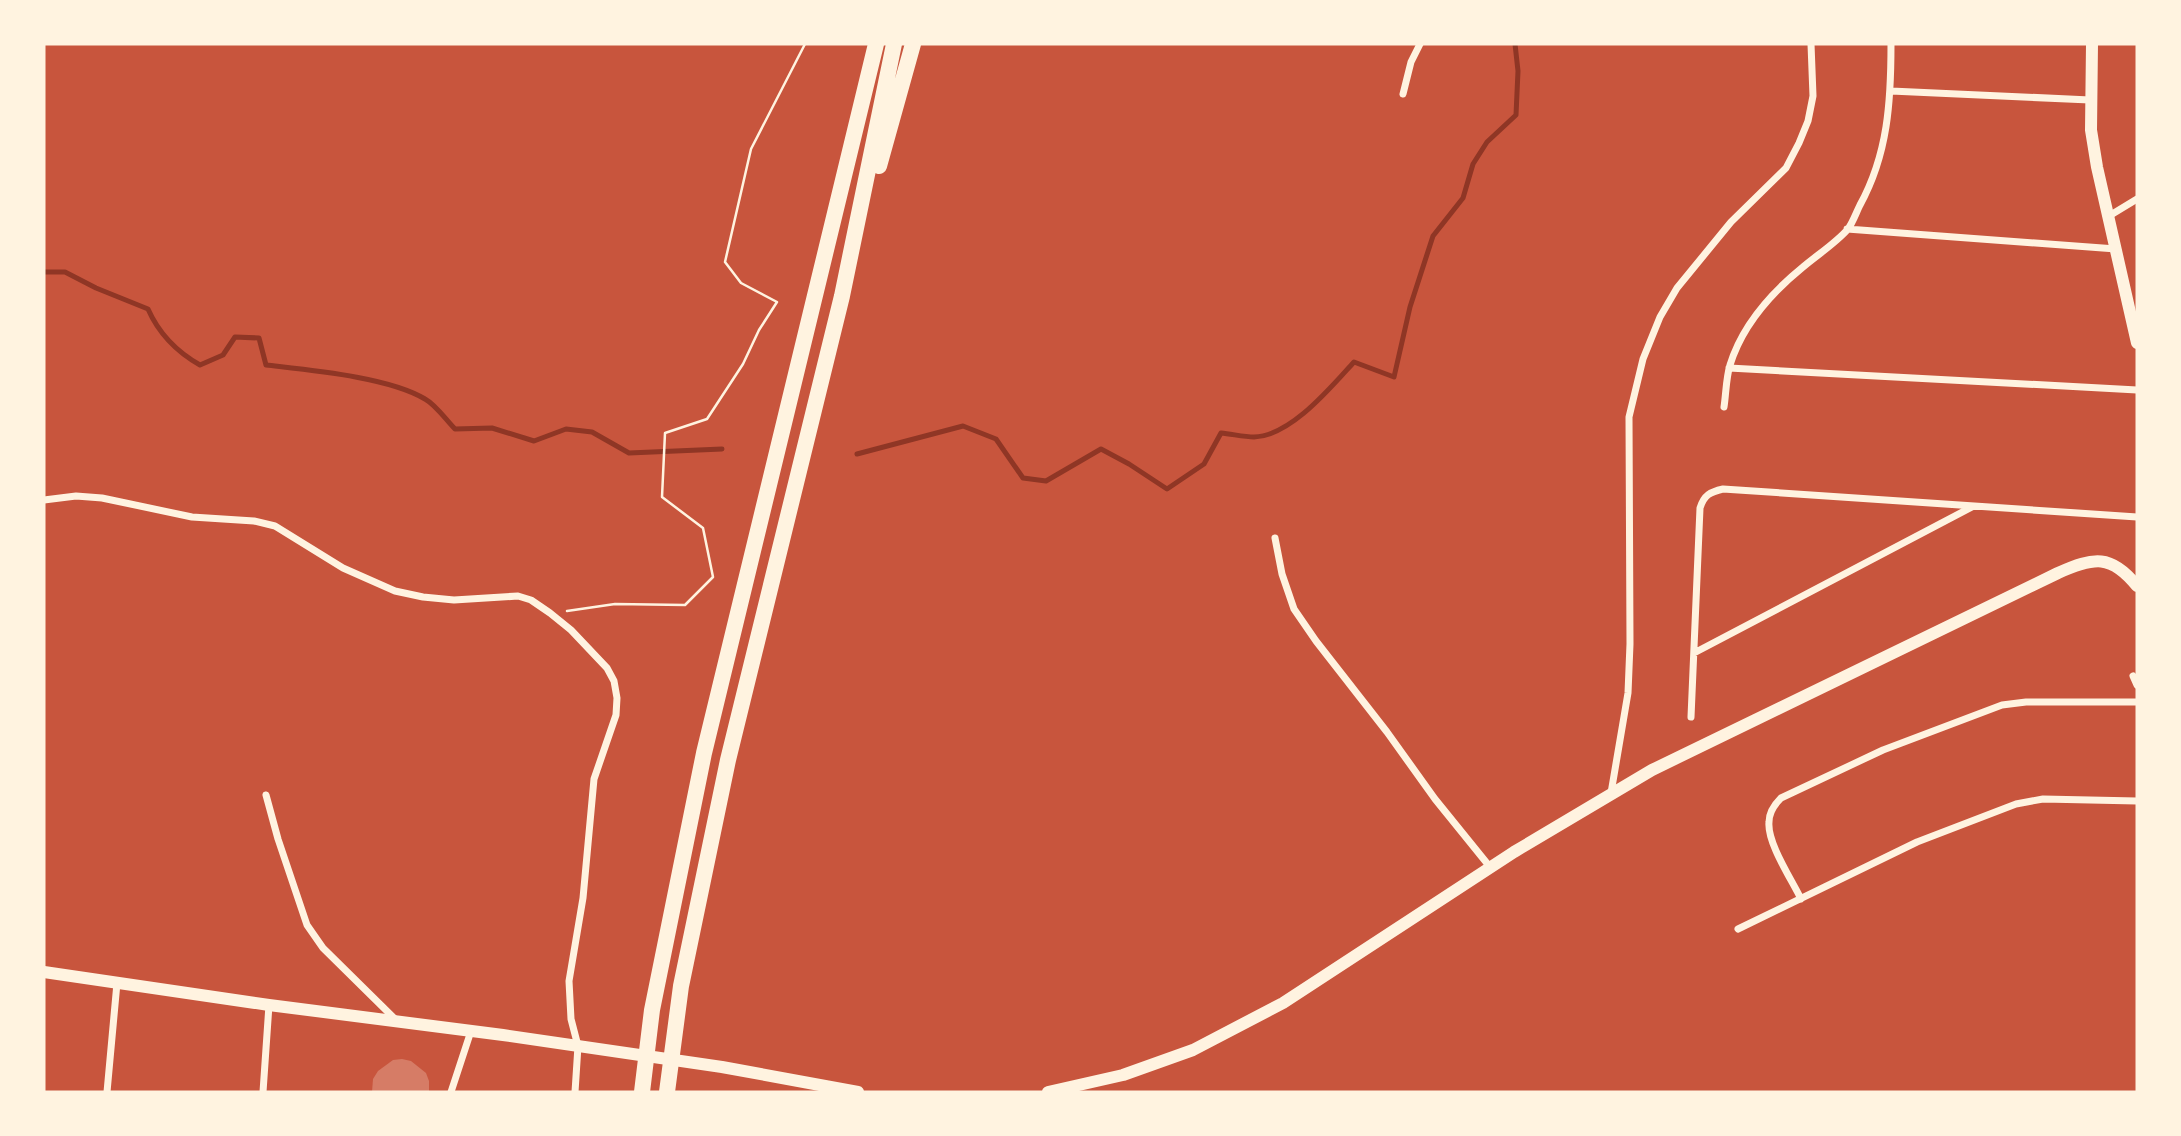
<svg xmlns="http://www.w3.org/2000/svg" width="2181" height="1136" font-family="'Exo 2',sans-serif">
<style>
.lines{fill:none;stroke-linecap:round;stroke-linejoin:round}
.stream{stroke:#8f3625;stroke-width:5}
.building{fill:#d67c66}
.path{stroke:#fff3e0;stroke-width:2.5}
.minor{stroke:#fff3e0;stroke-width:7}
.tertiary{stroke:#fff3e0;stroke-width:12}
.trunk{stroke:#fff3e0;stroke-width:16}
</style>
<rect width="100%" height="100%" fill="#c8553d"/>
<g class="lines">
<path class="stream" d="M44 272H65L96 288 148 309C159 334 177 352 200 365L223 355 235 337 259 338 266 365C309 370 389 377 425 399 436 405 446 420 455 429L492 428 534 441 566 429 592 432 629 453 722 449
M857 454 963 426 996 439 1023 478 1046 481 1101 449 1129 464 1167 489 1204 464 1221 433C1232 434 1244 437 1254 437 1291 436 1331 387 1354 362L1394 377 1410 307 1433 236 1463 198 1473 164 1487 142 1516 115 1518 71 1515 44"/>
</g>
<path class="building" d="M402 1059 411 1061 426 1073 429 1081V1092H372L373 1079 378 1071 393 1060Z"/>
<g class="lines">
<path class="path" d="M567 611 615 604 685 605 713 577 703 528 662 497 665 433 707 419 743 364 759 330 777 302 741 283 725 262 751 149 805 44"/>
<path class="minor" d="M1891 91 2090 100
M1403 94 1411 62 1420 44
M2109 216 2137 199
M1847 229 2116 249
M1729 368 2137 390
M1724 407C1726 394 1726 378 1730 365 1742 326 1771 293 1803 267 1817 255 1836 243 1848 229 1853 222 1856 213 1860 205 1888 154 1891 101 1891 44
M44 500 76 496 102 498 192 517 254 521 275 526 343 568 395 591 423 597 454 600 518 596 531 600 550 613 571 630 607 668 614 681 617 698 616 715 594 779 583 898 569 981 571 1019 578 1046 575 1092
M1275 538 1282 574 1294 609 1316 641 1387 732 1435 799 1490 867
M1694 653 1972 507
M2133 676 2137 685
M1691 717 1700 508C1704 495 1710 492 1723 489L2137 517
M1611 793 1628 693 1630 644 1629 417 1643 359 1660 317 1677 288 1731 222 1786 168 1799 143 1808 121 1813 96 1811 44
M266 795 278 839 307 925 323 948 396 1020
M1801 899C1792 880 1767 843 1769 822 1769 812 1774 805 1781 798L1883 750 2002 705 2026 702H2137
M1738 929 1917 842 2016 804 2043 799 2137 801
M107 1092 117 983
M263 1092 269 1005
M451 1092 471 1031"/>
<path class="tertiary" d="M2092 44 2091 130 2097 167 2137 343
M44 972 269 1005 503 1035 722 1067 858 1092
M1048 1092 1123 1075 1193 1050 1283 1003 1514 852 1652 770 2058 573C2094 557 2111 554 2137 586"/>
<path class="trunk" d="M879 166 913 44
M642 1092 652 1010 704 753 876 44
M667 1092 681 986 728 760 842 296 894 44"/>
</g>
<rect width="2181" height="1136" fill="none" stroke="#fff3e0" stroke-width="91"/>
</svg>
